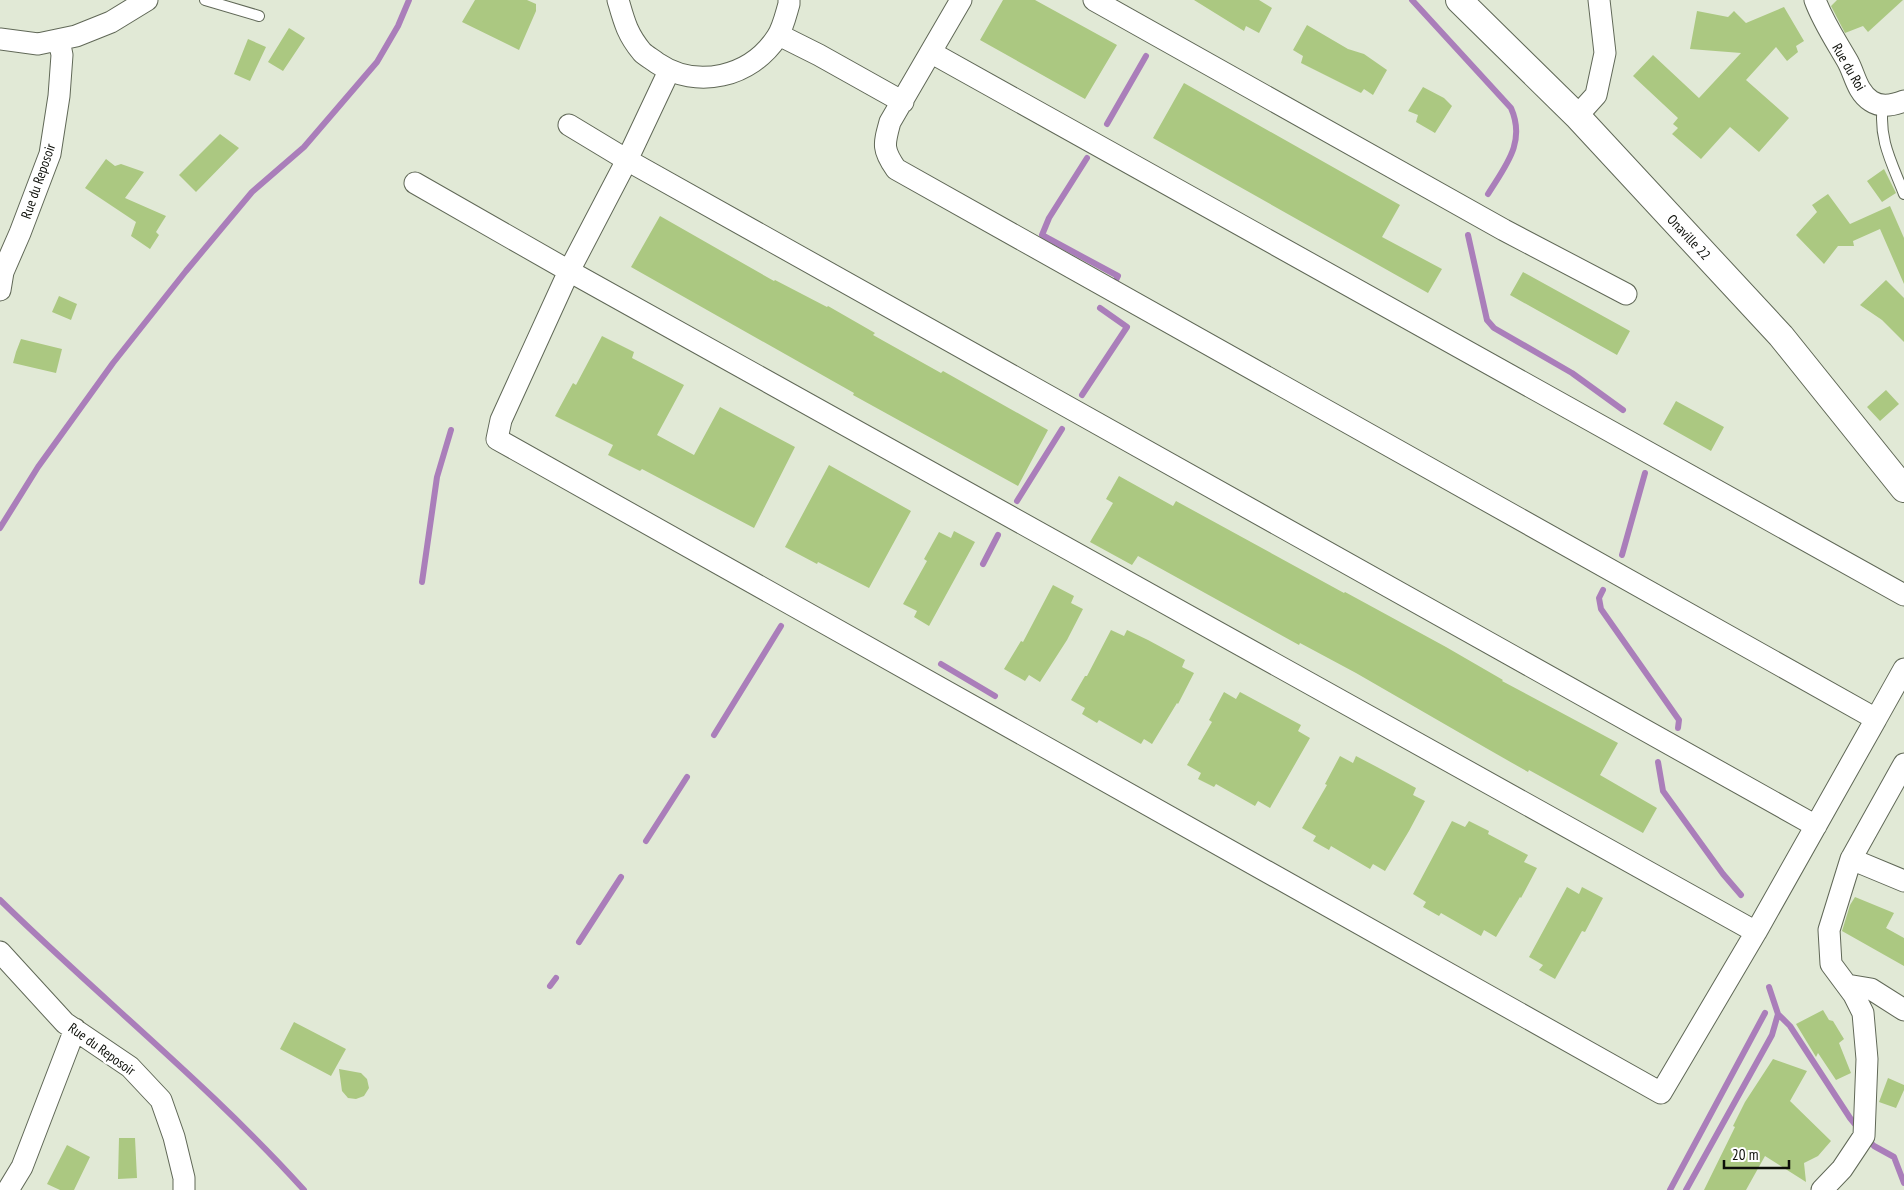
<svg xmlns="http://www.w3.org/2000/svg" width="1904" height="1190" font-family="'PT Sans Narrow',sans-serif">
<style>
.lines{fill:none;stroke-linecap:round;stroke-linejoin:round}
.stream{stroke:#aa7eba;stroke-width:6}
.building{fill:#abc881}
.service-casing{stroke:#606857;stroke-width:12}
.minor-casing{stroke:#606857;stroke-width:23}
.tertiary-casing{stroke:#606857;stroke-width:28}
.service{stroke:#fff;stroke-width:10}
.minor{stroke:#fff;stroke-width:21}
.tertiary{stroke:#fff;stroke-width:26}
.labels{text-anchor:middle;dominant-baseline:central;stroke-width:5;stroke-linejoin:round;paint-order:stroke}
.street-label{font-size:14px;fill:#0d0f09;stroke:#fff}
</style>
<rect width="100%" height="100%" fill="#e1e9d6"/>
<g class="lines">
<path class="stream" d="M1412 0 1511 108C1526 142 1506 165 1488 194
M1107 124 1146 56
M1087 158 1049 218 1042 235 1118 276 1116 280
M1468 235 1487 320 1494 328 1572 373 1623 410
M1082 395 1127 327 1100 308
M1017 501 1062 429
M0 528 38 467 113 363 186 271 252 192 304 147 377 62 398 26 409 0
M1622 555 1645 473
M983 564 998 535
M422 582 437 477 451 430
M1603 590 1599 598 1601 609 1679 720 1678 728
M941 664 995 696
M714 735 781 626
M1658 762 1663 791 1723 874 1741 895
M646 841 687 777
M0 900C100 998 210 1086 304 1190
M579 942 621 877
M550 986 556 978
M1769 987 1778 1014 1790 1026 1850 1118 1859 1129
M1867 1139 1874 1146 1894 1157 1904 1183
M1670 1190 1765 1013
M1686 1190 1772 1035 1778 1014"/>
</g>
<path class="building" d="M475 0H527L536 4V11L519 50 462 22Z
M1003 0H1035L1117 45 1085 99 980 40Z
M1194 0H1259L1272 8 1259 33 1246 26 1244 31Z
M1837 0H1903L1868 32 1863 26 1845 33 1831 6Z
M1784 7 1804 41 1796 46 1798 52 1787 61 1776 47 1746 80 1789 118 1759 152 1730 127 1701 159 1672 134 1678 128 1673 124 1678 118 1633 76 1653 55 1699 98 1741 53 1690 49 1697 11 1728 17 1734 11 1746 23Z
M1307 25 1348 49 1364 54 1387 70 1373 95 1364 89 1361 93 1301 63 1303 56 1293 50Z
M289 28 305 38 283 71 268 62Z
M248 39 266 47 250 81 234 74Z
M1184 83 1400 205 1382 237 1442 269 1428 293 1153 138Z
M1423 87 1444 98 1452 106 1435 133 1416 122 1418 115 1408 111Z
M220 134 239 148 196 192 179 175Z
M106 159 115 166 121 164 144 172 125 198 166 216 156 232 159 235 150 249 131 236 136 222 85 188Z
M1884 169 1896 193 1882 202 1867 181Z
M1828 194 1850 224 1890 206 1904 238V284L1880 229 1853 241 1854 246H1838L1824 264 1796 235 1817 212 1812 205Z
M660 216 774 281 775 280 827 307 828 306 875 333 873 335 941 373 943 371 1048 430 1018 486 853 395 854 393 631 267Z
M1523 272 1630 331 1617 355 1510 295Z
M1886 280 1904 298V342L1882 320 1860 305Z
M59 296 77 304 71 320 52 312Z
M602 336 634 352 632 358 684 385 657 435 694 455 720 407 795 447 754 528 642 469 640 471 608 455 613 445 555 416 573 383 576 385Z
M21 339 62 349 56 373 13 363 16 352Z
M1886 390 1899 404 1880 421 1867 407Z
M1676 401 1724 427 1711 451 1663 424Z
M829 465 911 511 869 588 818 562 817 564 785 547Z
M1119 476 1173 506 1176 501 1344 593 1345 592 1446 647 1503 680 1502 681 1618 743 1600 775 1657 808 1643 833 1529 770 1528 772 1486 748 1356 673 1300 643 1299 645 1138 556 1132 565 1090 542 1113 503 1106 499Z
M954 531 975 542 929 626 914 617 917 611 903 604 927 561 924 559 939 532 951 538Z
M1053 585 1074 596 1071 603 1083 609 1067 640 1040 682 1029 675 1025 681 1004 669 1021 641 1023 642Z
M1111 630 1124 636 1127 630 1148 640 1185 660 1182 667 1194 673 1178 704 1177 703 1152 744 1144 739 1141 744 1099 720 1097 723 1082 714 1085 708 1071 700 1085 676H1087Z
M1224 692 1236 699 1240 692 1301 725 1298 731 1310 738 1270 808 1258 801 1255 806 1216 784 1214 787 1198 779 1201 773 1187 765 1212 722 1209 720Z
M1340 756 1353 763 1356 756 1377 767 1416 788 1413 795 1425 801 1409 831 1385 871 1373 864 1370 869 1331 846 1329 850 1313 841 1316 836 1302 828 1327 785 1325 784Z
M1452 821 1465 827 1469 821 1489 831 1488 834 1528 855 1524 862 1537 868 1521 898 1520 897 1496 937 1484 930 1481 936 1441 913 1439 916 1423 907 1426 902 1413 894Z
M1567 887 1579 894 1582 887 1603 898 1585 932 1582 931 1555 979 1539 970 1543 965 1529 957Z
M1855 897 1894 913 1886 928 1904 938V966L1842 931 1850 905Z
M1823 1010 1829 1020 1833 1021 1844 1039 1839 1043 1851 1073 1836 1080 1818 1053 1816 1057 1796 1024Z
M294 1022 346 1049 331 1076 280 1049Z
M1773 1059 1807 1071 1790 1101 1831 1141 1818 1156 1804 1163 1806 1182 1765 1156 1746 1190H1704L1735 1127 1733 1126 1745 1102Z
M339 1069 361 1073 367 1079 369 1088 364 1096 356 1099 348 1098 342 1091Z
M1888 1078 1904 1085V1090L1896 1108 1879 1102Z
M119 1138H135L137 1178 118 1179Z
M67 1145 90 1157 74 1190H60L47 1184Z"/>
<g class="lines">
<g class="service-casing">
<path id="service" d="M205 0 259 16
M1883 105C1878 139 1892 163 1904 194"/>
</g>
<g class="minor-casing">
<path id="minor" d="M618 0C624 21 627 34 642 52 646 56 652 59 657 63 697 90 751 77 777 37 783 28 786 14 789 4V0
M1094 0 1504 230 1626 294
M1815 0C1823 22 1836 41 1848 62 1855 75 1857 92 1871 101 1881 108 1894 105 1904 101
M779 35 819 55 903 102
M0 39 38 44 76 36 111 22 147 0
M932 53 1904 595
M669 71 627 160 569 271 501 420 497 439 1661 1093 1756 932
M1577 116 1596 95 1605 53 1599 0
M569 125 627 160 1816 826
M415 183 569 271 1756 932 1876 719 896 169C882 149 884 144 890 122L961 0
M0 290 3 272 20 233 50 154 59 96 62 55 59 40
M1876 719 1904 669
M1851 859 1904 881
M0 952 65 1023 130 1067 161 1100 174 1137 184 1178V1190
M1847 985 1871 989 1904 1010
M8 1190 22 1167 75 1029
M1822 1190 1842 1169 1864 1136 1867 1059 1863 1013 1854 995 1831 964 1829 930 1851 859 1904 764"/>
</g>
<g class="tertiary-casing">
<path id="tertiary" d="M1459 0 1577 116 1781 336 1904 489"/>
</g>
<use href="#service" class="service"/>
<use href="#minor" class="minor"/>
<use href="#tertiary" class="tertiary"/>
</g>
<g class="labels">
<g class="street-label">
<text transform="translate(1849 67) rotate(60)">Rue du Roi</text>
<text transform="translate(38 181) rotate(-71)">Rue du Reposoir</text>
<text transform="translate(1689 237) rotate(47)">Onaville 22</text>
<text transform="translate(102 1049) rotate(36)">Rue du Reposoir</text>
</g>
</g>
<path d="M1724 1160v8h65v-8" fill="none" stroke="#0d0f09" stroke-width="2.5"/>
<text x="1732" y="1160" font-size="15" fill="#0d0f09" stroke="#ffffff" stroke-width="4" paint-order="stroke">20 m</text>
</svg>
